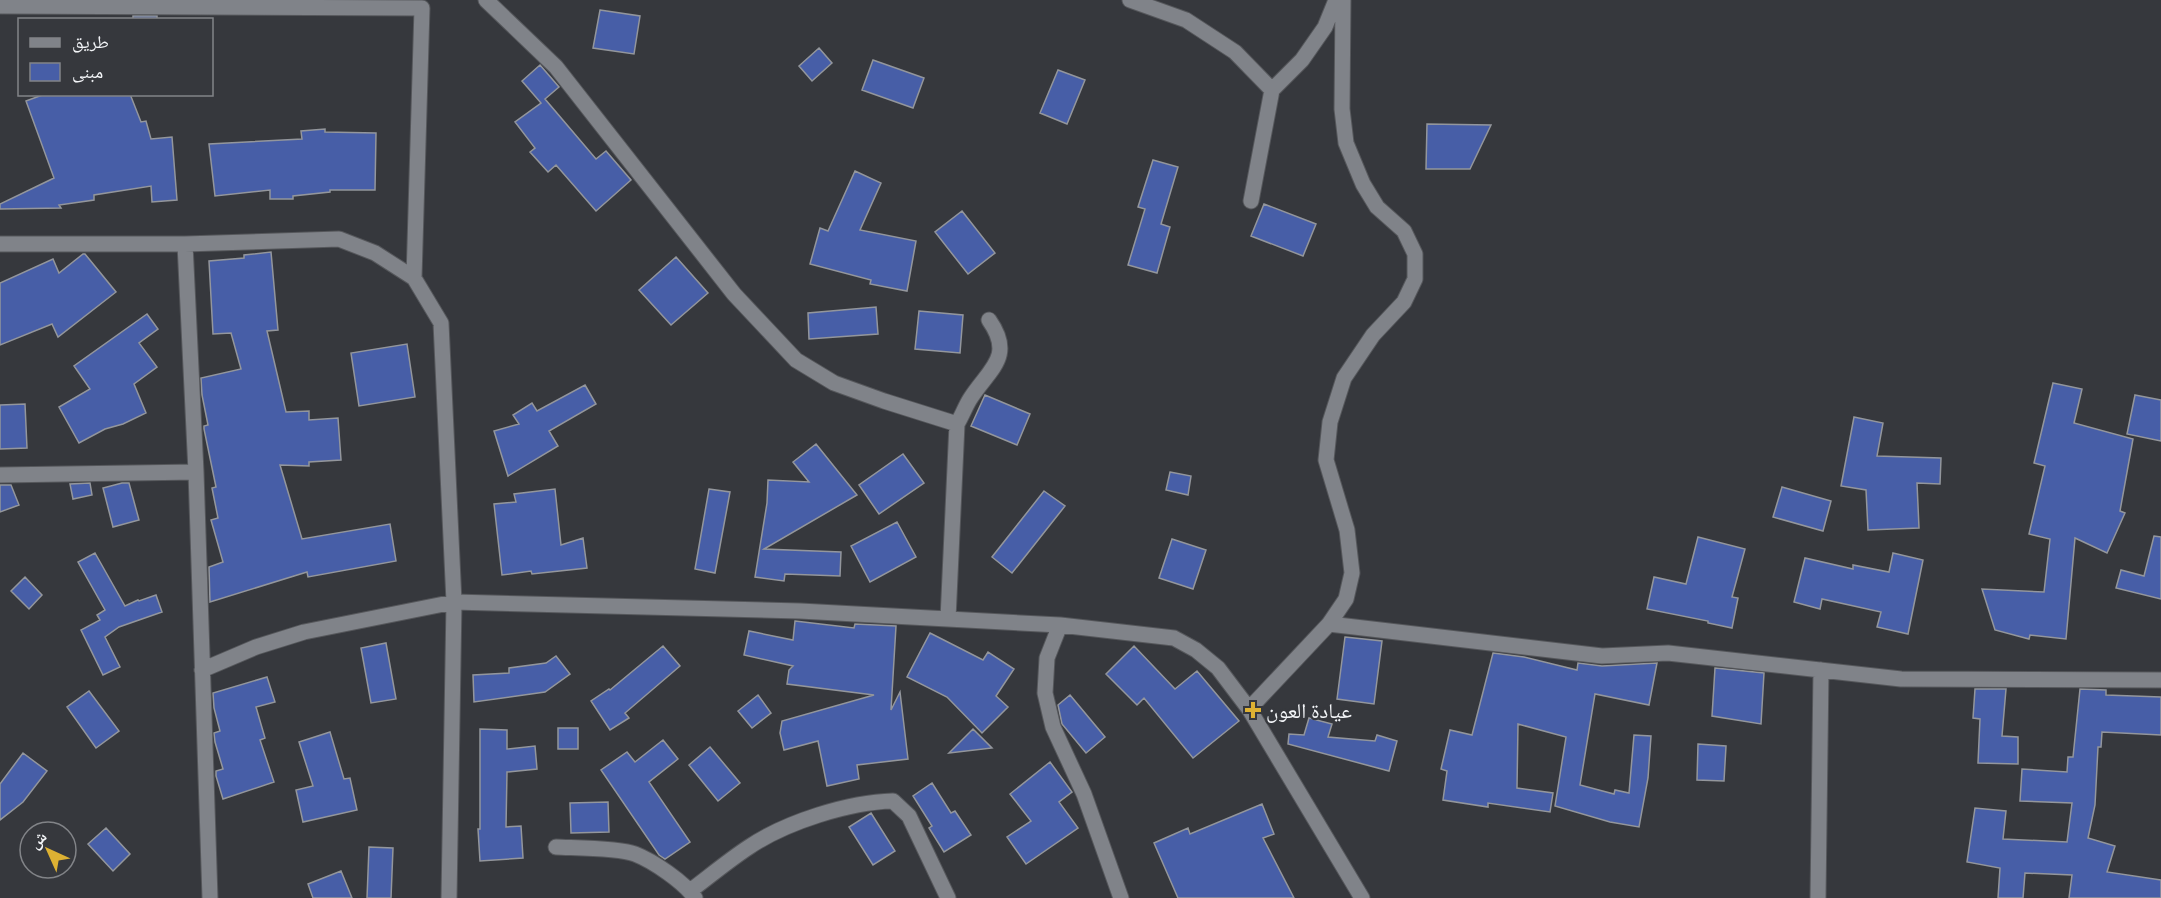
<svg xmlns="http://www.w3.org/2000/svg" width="2161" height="898" font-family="Cabin,'Noto Naskh Arabic',sans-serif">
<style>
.building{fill:#475ea7;stroke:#93969c;stroke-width:1.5}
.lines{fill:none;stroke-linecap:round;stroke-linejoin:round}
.minor-casing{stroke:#55575b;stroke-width:17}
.minor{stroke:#808389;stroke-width:15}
.poi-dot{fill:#ddb133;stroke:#36383d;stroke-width:2}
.labels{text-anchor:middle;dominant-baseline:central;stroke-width:4.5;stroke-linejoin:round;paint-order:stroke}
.poi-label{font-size:21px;fill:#f3f5f8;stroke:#36383d;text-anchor:start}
</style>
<rect width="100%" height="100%" fill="#36383d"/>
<path class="building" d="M600 10 640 16 634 54 593 48Z
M133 16H157V20H133Z
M819 48 832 63 812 81 799 66Z
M873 60 924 78 913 108 862 90Z
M540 65 559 87 545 99 596 159 606 151 631 180 596 211 556 165 548 172 530 152 535 148 515 122 541 103 522 81Z
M1058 70 1085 80 1067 124 1040 113Z
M45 94H130L141 122 146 121 151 139 172 137 177 200 152 202 151 186 94 195V200L59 205 61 208 0 209V204L54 178 26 101Z
M1427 124 1491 125 1470 169H1426Z
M325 129V132L376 133 375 190H330V192L293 196V199H270V190L215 196 209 144 302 139 301 131Z
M1153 160 1178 167 1161 224 1170 227 1157 273 1128 265 1145 209 1138 207Z
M855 171 881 183 860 230 916 241 907 291 870 284 871 280 810 264 820 228 828 231Z
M1264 204 1316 224 1303 256 1251 236Z
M962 211 995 253 968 274 935 232Z
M271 252 278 330 267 331 286 412 309 411V420L338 418 341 460 309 462V466L280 465 302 539 390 524 396 561 308 577 307 572 210 602 209 567 223 562 211 520 218 518 212 488 216 487 204 429V426L208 425 202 395 201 378 241 369 231 333 213 334 209 261 244 258V255Z
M83 254H85L116 292 58 337 52 324 0 345V283L53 259 59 273Z
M676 257 708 293 671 325 639 290Z
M876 307 878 334 809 339 808 313Z
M919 311 963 315 960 353 915 349Z
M147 314 158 329 139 343 157 367 134 384 146 413 123 424 105 429 79 443 59 407 90 389 74 366Z
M407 344 415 397 359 406 351 353Z
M2053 383 2082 389 2074 423 2133 439 2120 511 2125 513 2107 553 2075 538 2066 639 2030 635 2029 639 1995 630 1982 589 2044 592 2050 539 2029 534 2045 466 2034 463Z
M585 385 596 404 549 431 558 446 508 476 494 431 519 424 513 415 532 403 537 411Z
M985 395 1030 414 1017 445 971 426Z
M2135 395 2161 400V441L2127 434Z
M25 404 27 448 0 449V405Z
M1854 417 1883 423 1877 456 1941 458 1940 484 1917 483 1919 528 1868 530 1866 490 1841 486Z
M816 444 857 495 764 549 841 552 840 576 785 574 784 581 755 577 767 503 768 480 809 482 793 462Z
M903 454 924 483 879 514 859 485Z
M1170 472 1191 476 1188 495 1166 490Z
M90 483 92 495 73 499 70 484Z
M122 483H129L139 520 113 527 103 488Z
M0 485H11L19 505 0 512Z
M1782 487 1831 501 1823 531 1773 517Z
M555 489 561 545 583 538 587 568 532 574 531 571 502 575 494 504 516 502 514 494Z
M709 489 730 492 715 573 695 569Z
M1044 491 1065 506 1012 573 992 557Z
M897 522 916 557 870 582 851 546Z
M2154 536 2161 537V599L2116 588 2121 570 2144 576Z
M1698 537 1745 549 1732 597 1738 598 1732 628 1708 623V621L1647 609 1654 577 1686 584Z
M1172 539 1206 550 1193 589 1159 578Z
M95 553 125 606 138 600 139 601 156 595 162 612 119 627 105 637 120 667 103 675 81 630 100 620 97 615 105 610 78 562Z
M1893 553 1923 560 1908 634 1877 627 1881 612 1822 599 1820 609 1794 602 1805 558 1853 569V565L1889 572Z
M25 577 42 595 29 609 11 591Z
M795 621 854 628 855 624 896 626 891 710 900 692 908 759 857 765 859 779 827 786 818 741 784 750 780 733 782 721 874 695 787 684 789 670 793 666 744 655 749 631 793 640Z
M930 633 983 660 988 652 1014 669 996 696 1008 707 982 733 947 697 907 677Z
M1345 637 1382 641 1374 704 1337 699Z
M386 643 396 699 371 703 361 648Z
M663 646 680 666 625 713 629 718 610 730 591 701 609 689 610 690Z
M1134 646 1175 689 1197 671 1239 721 1193 758 1144 698 1137 705 1106 674Z
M1493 653 1524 657 1577 670 1578 663 1602 666 1657 663 1649 705 1595 694 1580 785 1614 794 1615 790 1629 793 1634 735 1651 736 1648 778 1639 827 1610 822 1555 806 1566 737 1518 724 1517 788 1553 793 1550 812 1488 803V807L1443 800 1447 771 1441 769 1450 730 1472 735Z
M556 656 570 674 545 692 474 702 473 675 509 673V668L546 663Z
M1715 668 1764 673 1761 724 1712 716Z
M267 677 275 702 256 707 265 738 260 740 274 782 223 799 216 776V771L223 769 215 742 214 733 220 731 214 708 213 693Z
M1975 689H2006L2002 736 2018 737V764L1978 763 1980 719 1973 718Z
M2080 689 2106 690V695L2161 697V735L2102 732 2101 747H2098L2095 805 2088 838 2115 846 2107 872 2161 880V898H2069L2072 875 2025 873 2023 898H1998L2000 868 1967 862 1975 808 2006 811 2003 839 2067 842 2072 803 2020 801 2022 769 2067 772 2068 757H2073Z
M89 691 119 731 96 748 67 707Z
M758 695 771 713 752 728 738 711Z
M1070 695 1105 737 1086 753 1062 724 1058 705Z
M1309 718 1332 724 1328 737 1375 741 1377 735 1397 741 1389 771 1288 744 1289 734 1304 735Z
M558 728H578V749H558Z
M480 729 507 730V749L535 746 537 769 507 772 506 827 521 826 523 858 480 861 478 829H480Z
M973 729 992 748 949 753Z
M330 732 344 779 350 778 357 810 303 822 296 790 313 786 299 742Z
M663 740 678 759 649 782 690 842 665 859 659 855 601 770 627 752 635 762Z
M1698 744 1726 746 1724 781 1697 780Z
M710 747 740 783 718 801 689 765Z
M23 753 47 771 23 802 0 820V784Z
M1050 762 1072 792 1059 802 1078 828 1026 864 1007 837 1031 821 1010 794Z
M932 783 951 813 955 811 971 835 944 852 929 828 932 826 913 796Z
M608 802 609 832 571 833 570 803Z
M1262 804 1274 834 1263 838 1294 898H1178L1154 843 1188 828 1190 834Z
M871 813 895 851 873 865 849 827Z
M106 828 130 854 113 871 88 844Z
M369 847 393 848 391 898H367Z
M341 871 352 898H313L308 884Z"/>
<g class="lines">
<g class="minor-casing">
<path id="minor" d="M486 0 556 67 734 294 796 360 834 383 884 401 957 424
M1130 0 1186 20 1235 52 1272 90
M0 6 422 8 414 278
M1251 201 1272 90 1302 60 1325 27 1336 0
M0 244H185L196 472 210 898
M185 244 339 239 375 253 414 278 441 323 454 602 449 898
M0 475 196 472
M948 619 957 424C962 416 965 407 970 399 989 369 1015 357 989 320
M1329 624 1602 656 1668 653 1901 679 2161 680
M1060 625 1047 658 1045 693 1053 727 1084 794 1121 898
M202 670 256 647 304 632 454 602 800 611 948 619 1060 625 1174 638 1196 650 1218 668 1249 709 1362 898
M1249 709 1329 624 1346 599 1352 573 1347 530 1326 460 1330 422 1344 378 1373 335 1404 302 1415 279V254L1404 231 1377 207 1363 184 1346 143 1342 109 1343 0
M556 847C575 848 619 848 635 854 653 861 684 882 695 898
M690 891C710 876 729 860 749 847 786 822 849 802 893 801L909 816 948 898
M1818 898 1821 670"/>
</g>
<use href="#minor" class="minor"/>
</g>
<path class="poi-dot" d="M1250 701h6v6h6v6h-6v6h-6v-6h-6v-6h6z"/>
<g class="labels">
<g class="poi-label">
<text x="1266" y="710">عيادة العون</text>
</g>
</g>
<rect x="18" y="18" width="195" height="78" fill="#36383d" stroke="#828488" stroke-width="1.5"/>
<rect x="30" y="38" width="30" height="9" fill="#808389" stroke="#828488" stroke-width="1.5"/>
<text x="72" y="48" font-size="18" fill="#f3f5f8">طريق</text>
<rect x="30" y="63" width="30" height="18" fill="#475ea7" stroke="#828488" stroke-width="1.5"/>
<text x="72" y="78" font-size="18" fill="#f3f5f8">مبنى</text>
<g transform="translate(48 850) rotate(315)"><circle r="28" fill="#36383d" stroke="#828488" stroke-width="1.5"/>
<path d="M0-4.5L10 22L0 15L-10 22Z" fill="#ddb133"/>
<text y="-9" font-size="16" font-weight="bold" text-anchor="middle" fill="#f3f5f8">ش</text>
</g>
</svg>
